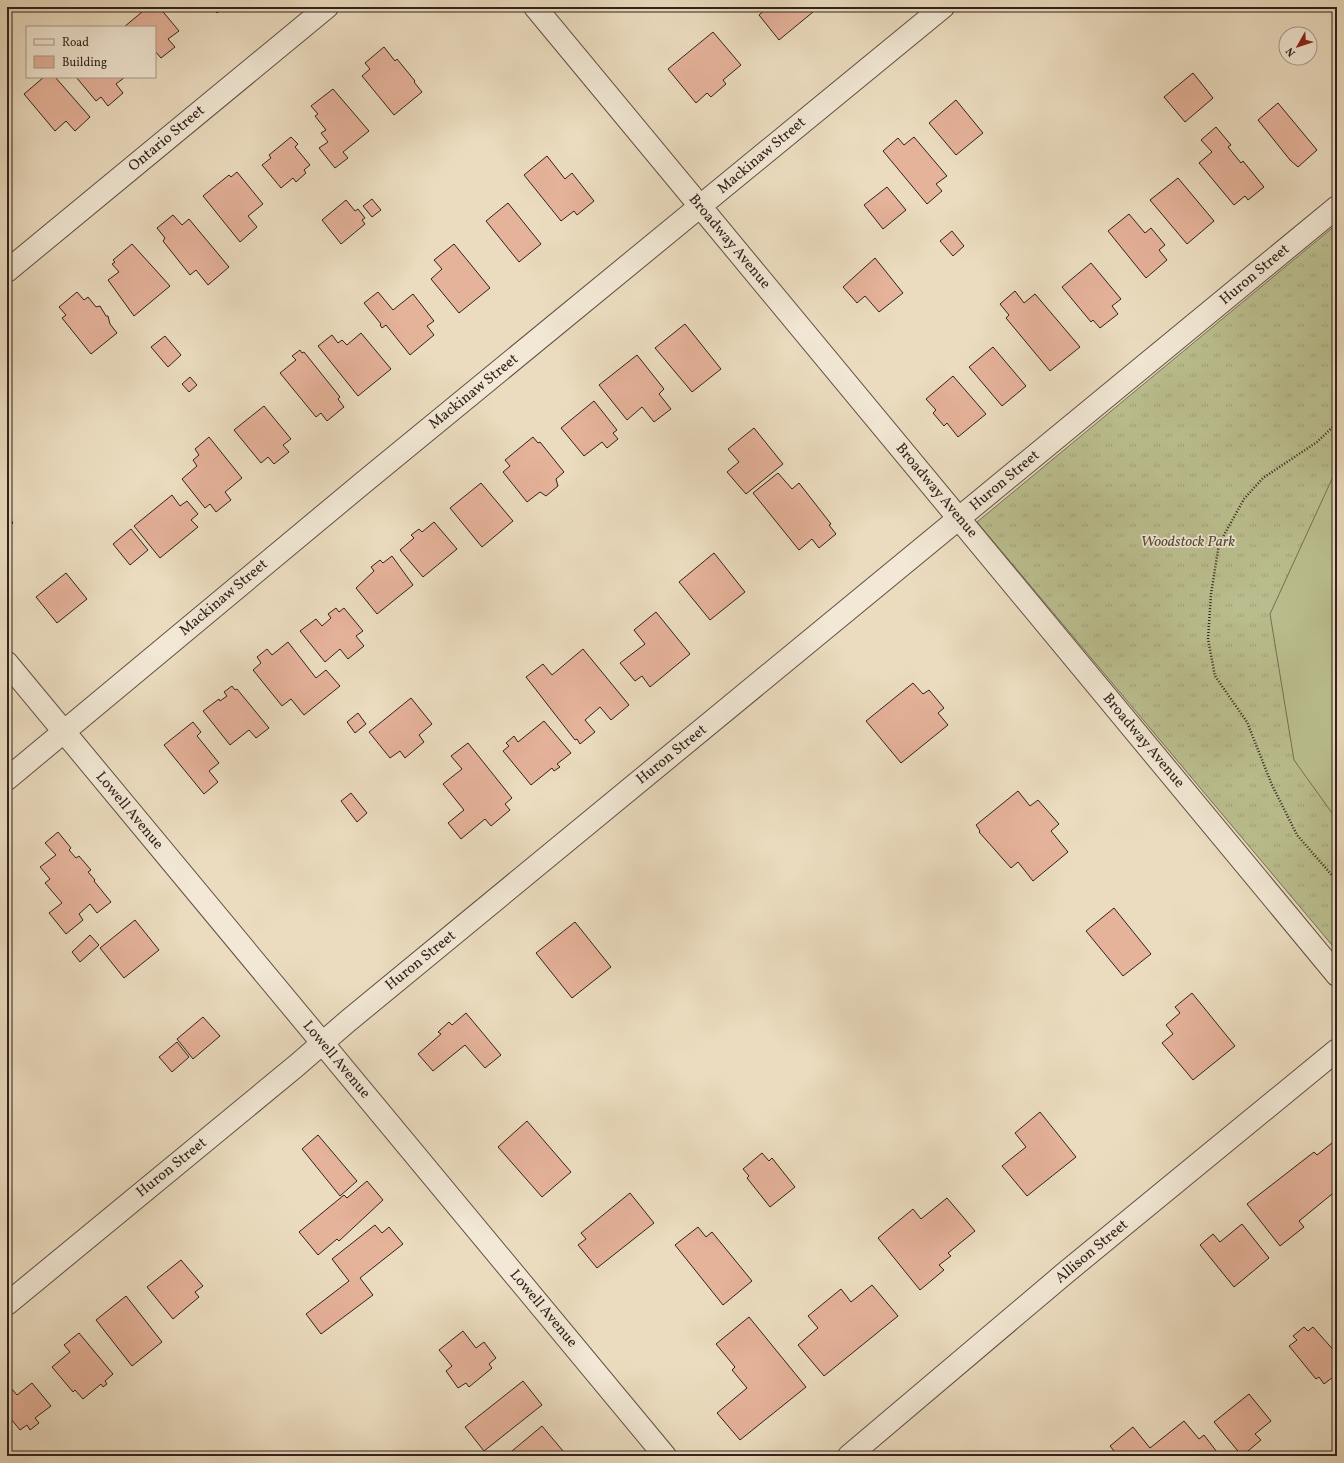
<svg xmlns="http://www.w3.org/2000/svg" width="1344" height="1463" font-family="Vollkorn,serif">
<style>
.grass{fill:url(#grass-tufts);stroke:#767055}
.garden{fill:#bbbf8f;stroke:#767055}
.building{fill:#e5b29a;stroke:#32221b}
.lines{fill:none;stroke-linecap:round;stroke-linejoin:round}
.minor-casing{stroke:#605044;stroke-width:24}
.tertiary-casing{stroke:#605044;stroke-width:24}
.path{stroke:#32221b;stroke-width:2.5;stroke-dasharray:1 2;stroke-linecap:butt}
.minor{stroke:#f2e8d5;stroke-width:22}
.tertiary{stroke:#f2e8d5;stroke-width:22}
.labels{text-anchor:middle;dominant-baseline:central;stroke-width:3.5;stroke-linejoin:round;paint-order:stroke}
.street-label{font-size:15px;fill:#32221b;stroke:#f2e8d5}
.park-label{font-size:15px;font-style:italic;fill:#544938;stroke:#f2e8d5}
</style>
<defs>
<pattern id="grass-tufts" width="24" height="20" patternUnits="userSpaceOnUse"><rect width="24" height="20" fill="#bbbf8f"/><path d="M3 7l-1-3M5 7V3M7 7l1-3M15 17l-1-3M17 17v-4M19 17l1-3" fill="none" stroke="#a1a47b"/></pattern>
</defs>
<rect width="100%" height="100%" fill="#ebdcbf"/>
<filter id="stains"><feTurbulence type="fractalNoise" baseFrequency=".005" numOctaves="4"/><feColorMatrix values="0 0 0 0 .2 0 0 0 0 .09 0 0 0 0 .02 0 0 0 .5 -.17"/></filter>
<radialGradient id="worn" r=".72"><stop offset=".6" stop-color="#630" stop-opacity="0"/><stop offset="1" stop-color="#630" stop-opacity=".3"/></radialGradient>
<path class="grass" d="M1337 224V951L977 522Z"/>
<path class="garden" d="M1337 468V820L1294 760 1270 614Z"/>
<path class="building" d="M148 7H159L179 31 168 39 175 47 161 58 155 51V27H124Z
M212 7H224L217 13Z
M765 7H809L813 12 779 40 759 15 766 9Z
M713 32 741 65 723 80 726 84 711 97 707 93 696 103 668 69Z
M384 47 395 61 397 59 415 81 414 82 422 92 394 115 362 76 370 69 365 63Z
M1193 73 1213 98 1185 122 1164 97Z
M44 77H55L90 117 75 131 66 121 55 131 24 94Z
M76 77H125L116 84 123 93 108 106 101 97 96 101Z
M333 89 369 131 343 152 348 158 335 168 319 148 328 142 321 133 326 130 315 116 318 114 311 106Z
M956 100 983 133 956 155 929 123Z
M1278 103 1317 150 1298 167 1290 160 1258 120Z
M1216 127 1231 145 1228 147 1241 163 1243 161 1264 187 1248 200 1245 196 1234 205 1199 163 1212 152 1201 140Z
M291 137 298 144 295 147 310 165 304 170 306 173 296 182 293 178 281 188 262 165 271 158 269 155Z
M914 137 947 176 936 184 942 191 927 204 883 151 898 138 904 145Z
M547 156 565 179 572 173 594 201 577 215 574 211 561 221 524 175Z
M237 172 263 204 248 216 257 227 240 242 203 196 229 175 231 177Z
M1178 178 1214 221 1187 244 1150 200Z
M887 187 906 210 883 229 864 205Z
M372 199 381 210 372 217 363 206Z
M346 200 355 211 358 209 365 218 362 220 365 224 341 244 322 220Z
M508 203 541 244 519 262 486 221Z
M1129 214 1145 233 1151 228 1165 245 1159 250 1167 260 1146 278 1108 231Z
M173 215 182 225 189 219 229 267 208 285 196 270 190 275 163 241 165 238 157 228Z
M952 231 964 246 953 256 940 241Z
M132 244 170 286 134 316 108 280 119 272 112 264 115 262 113 260Z
M454 244 490 288 459 313 431 279 442 269 434 260Z
M875 258 903 293 879 312 865 296 857 303 843 287Z
M1091 263 1121 299 1112 306 1118 314 1100 328 1093 320 1091 322 1062 287Z
M1015 291 1024 303 1035 294 1080 347 1050 371 1006 318 1009 315 1000 304Z
M77 292 84 300 88 297 96 307 100 306 106 316H108L110 324 117 333 91 354 62 318 66 315 59 307Z
M378 292 393 310 413 294 434 321 427 326 434 335 410 355 386 325 382 328 380 325 381 324 364 303Z
M685 324 721 369 692 392 655 348Z
M361 333 391 369 358 396 318 346 332 335 338 343 342 340 347 345Z
M165 336 181 355 168 367 151 347Z
M993 347 1026 386 1002 406 969 367Z
M300 350 302 353 304 352 340 397 338 399 344 407 327 421 321 413 316 417 280 373 296 360 292 356Z
M637 355 664 389 659 394 671 409 654 422 642 407 627 420 599 385Z
M953 376 986 414 958 437 947 423 944 426 933 413 936 410 926 399Z
M190 377 197 385 189 392 182 384Z
M594 401 617 430 613 433 618 439 607 448 602 442 584 456 561 428Z
M264 406 291 439 283 445 289 452 274 464 268 457 261 463 234 430Z
M754 428 783 464 746 494 727 472 739 462 728 449Z
M209 437 242 478 225 492 231 500 216 512 210 504 205 508 182 479 197 466 193 460 199 455 195 449Z
M533 437 538 443 540 442 564 472 556 479 558 486 546 496 540 492 527 502 503 472 510 466 505 460Z
M778 473 792 489 799 483 831 524 829 525 836 534 819 548 812 539 799 550 753 493Z
M481 483 513 521 482 547 450 508Z
M172 495 180 506 187 501 198 514 191 520 198 527 160 558 134 526Z
M7 515 13 523 7 528Z
M434 522 457 549 423 577 400 550 414 538 411 535 419 529 422 532Z
M131 529 148 550 130 565 113 544Z
M714 553 745 592 710 620 679 582Z
M392 556 413 585 377 614 356 588 374 571 371 567 380 560 383 563Z
M66 573 87 599 57 623 36 597Z
M336 608 339 612 344 608 363 631 356 636 364 646 348 659 340 649 325 662 300 631 316 619 322 626 331 618 328 614Z
M656 612 690 654 650 687 642 676 635 681 620 663 645 644 634 630Z
M288 642 316 678 326 670 340 686 304 715 291 699 282 706 253 670 261 663 257 657 267 649 272 655Z
M583 649 629 705 611 720 600 707 585 720 595 732 580 744 577 739 575 740 526 677 543 664 552 675Z
M913 683 923 694 929 690 944 708 938 713 948 725 901 763 866 721Z
M232 686 235 690 237 689 269 728 256 738 249 730 230 745 203 711 219 699 220 701 227 696 224 692Z
M411 698 432 724 419 735 424 742 405 758 400 751 390 758 369 732Z
M358 713 366 724 355 733 347 722Z
M544 721 571 753 557 764 560 767 554 771 552 768 531 785 503 751 509 746 506 743 514 736 518 742Z
M193 722 201 732 197 736 219 763 209 771 218 782 204 794 164 745Z
M468 743 512 798 505 804 510 810 491 826 485 819 461 839 448 823 464 810 443 784 462 769 451 756Z
M1018 791 1030 806 1038 800 1059 824 1051 831 1068 852 1033 881 1018 862 1011 868 979 832 980 831 976 825Z
M351 793 367 813 357 822 341 801Z
M58 832 71 848 69 850 76 858 79 856 91 870 88 872 95 880 94 881 111 902 97 913 90 904 79 914 83 920 66 934 49 913 62 903 45 883 50 879 40 867 56 855 45 843Z
M1114 908 1151 954 1123 976 1086 931Z
M135 920 159 950 124 978 100 948Z
M575 922 611 967 572 998 536 953Z
M90 935 99 945 80 962 72 952Z
M1192 993 1235 1046 1193 1080 1162 1043 1173 1034 1166 1025 1180 1013 1175 1007Z
M466 1013 501 1055 485 1068 465 1045 433 1071 418 1054 441 1034 438 1032 449 1022 452 1025Z
M203 1017 220 1036 193 1059 177 1039Z
M177 1042 189 1057 172 1072 159 1057Z
M1040 1112 1076 1157 1027 1196 1002 1166 1026 1147 1015 1133Z
M527 1121 571 1172 542 1197 498 1147Z
M318 1135 357 1181 340 1196 302 1149Z
M1337 1139V1190L1299 1221 1304 1227 1280 1246 1247 1204 1314 1152 1317 1155Z
M762 1153 769 1161 772 1158 795 1187 770 1207 747 1178 749 1176 743 1169Z
M367 1181 383 1200 339 1241 337 1239 318 1255 299 1232 344 1195 347 1198Z
M630 1193 654 1223 597 1268 578 1245 586 1239 581 1233Z
M947 1198 975 1231 948 1253 951 1256 939 1265 944 1270 920 1290 878 1238 913 1209 921 1219Z
M1242 1224 1269 1258 1234 1287 1200 1245 1213 1234 1220 1242Z
M375 1225 382 1233 389 1227 403 1244 360 1278 373 1295 321 1334 306 1314 349 1281 332 1259Z
M698 1227 706 1237 712 1232 752 1281 723 1305 675 1245Z
M181 1260 203 1286 195 1292 199 1297 173 1319 147 1287Z
M872 1285 898 1316 824 1376 798 1345 818 1328 808 1316 841 1289 851 1302Z
M126 1296 162 1342 132 1366 96 1320Z
M749 1317 806 1387 740 1440 717 1413 747 1388 732 1370 735 1367 716 1344Z
M1304 1327 1308 1331 1313 1327 1337 1354V1374L1324 1384 1319 1377 1316 1379 1289 1346 1297 1340 1293 1336Z
M463 1331 476 1348 484 1342 496 1358 489 1364 492 1368 469 1387 466 1383 458 1388 446 1371 452 1366 439 1350Z
M79 1333 113 1374 105 1381 107 1384 103 1387 101 1384 83 1399 75 1390 73 1392 52 1367 70 1352 64 1345Z
M523 1381 542 1405 484 1451 465 1427Z
M32 1383 51 1406 35 1418 39 1423 30 1430 27 1425 20 1430 7 1414V1391L11 1388 17 1395Z
M1249 1394 1271 1421 1255 1434 1261 1440 1242 1456 1214 1422Z
M1184 1421 1199 1439 1204 1435 1220 1456H1153L1150 1453 1146 1456H1118L1110 1446 1133 1427 1150 1448Z
M542 1426 563 1451 557 1456H506Z"/>
<g class="lines">
<g class="minor-casing">
<path id="minor" d="M7 271 327 7
M7 663 665 1456
M7 779 364 482 943 7
M7 1304 296 1066 348 1021 1337 207
M849 1456 1064 1274 1337 1050"/>
</g>
<g class="tertiary-casing">
<path id="tertiary" d="M535 7 1337 975"/>
</g>
<path class="path" d="M1337 423 1317 442 1263 478 1244 499 1219 544 1211 594 1208 639 1215 676 1247 722 1272 785 1297 835 1337 881"/>
<use href="#minor" class="minor"/>
<use href="#tertiary" class="tertiary"/>
</g>
<g class="labels">
<g class="street-label">
<text transform="translate(167 139) rotate(-40)">Ontario Street</text>
<text transform="translate(762 156) rotate(-40)">Mackinaw Street</text>
<text transform="translate(729 242) rotate(50)">Broadway Avenue</text>
<text transform="translate(1255 275) rotate(-40)">Huron Street</text>
<text transform="translate(474 392) rotate(-39)">Mackinaw Street</text>
<text transform="translate(1005 481) rotate(-40)">Huron Street</text>
<text transform="translate(936 491) rotate(50)">Broadway Avenue</text>
<text transform="translate(224 598) rotate(-40)">Mackinaw Street</text>
<text transform="translate(1143 741) rotate(50)">Broadway Avenue</text>
<text transform="translate(672 755) rotate(-39)">Huron Street</text>
<text transform="translate(129 811) rotate(50)">Lowell Avenue</text>
<text transform="translate(421 961) rotate(-39)">Huron Street</text>
<text transform="translate(336 1060) rotate(50)">Lowell Avenue</text>
<text transform="translate(172 1168) rotate(-39)">Huron Street</text>
<text transform="translate(1092 1252) rotate(-40)">Allison Street</text>
<text transform="translate(543 1309) rotate(50)">Lowell Avenue</text>
</g>
<g class="park-label">
<text x="1188" y="542">Woodstock Park</text>
</g>
</g>
<rect width="1344" height="1463" fill="none" stroke="#ebdcbf" stroke-width="24"/>
<rect x="8" y="8" width="1328" height="1447" fill="none" stroke="#32221b" stroke-width="2"/>
<rect x="12" y="12" width="1320" height="1439" fill="none" stroke="#32221b"/>
<rect x="26" y="26" width="130" height="52" fill="#f2e8d5" stroke="#a5998b"/>
<rect x="34" y="39" width="20" height="6" fill="#f2e8d5" stroke="#a5998b"/>
<text x="62" y="46" font-size="12" fill="#32221b">Road</text>
<rect x="34" y="56" width="20" height="12" fill="#e5b29a" stroke="#a5998b"/>
<text x="62" y="66" font-size="12" fill="#32221b">Building</text>
<g transform="translate(1298 46) rotate(231)"><circle r="19" fill="#f2e8d5" stroke="#a5998b"/>
<path d="M0-3L7 15L0 10L-7 15Z" fill="#8f2418"/>
<text y="-6" font-size="11" font-weight="bold" text-anchor="middle" fill="#32221b">N</text>
</g>
<rect width="100%" height="100%" filter="url(#stains)"/>
<rect width="100%" height="100%" fill="url(#worn)"/>
</svg>
